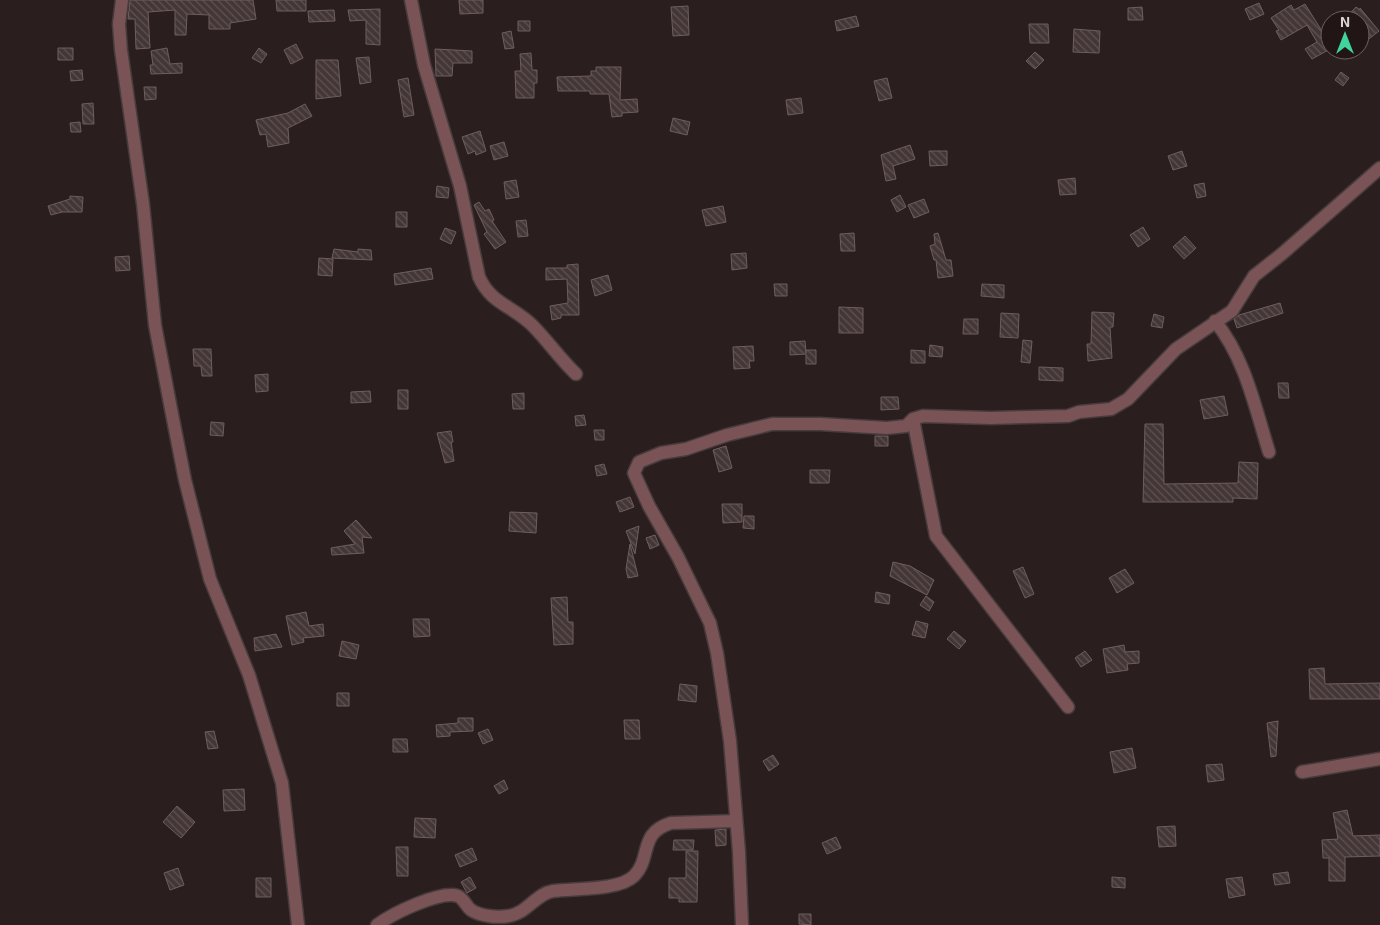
<svg xmlns="http://www.w3.org/2000/svg" width="1380" height="925" font-family="'Exo 2',sans-serif">
<style>
.building{fill:url(#building-back-hatch);stroke:#6e5e5f}
.lines{fill:none;stroke-linecap:round;stroke-linejoin:round}
.minor-casing{stroke:#473b3c;stroke-width:15}
.minor{stroke:#795355;stroke-width:12}
</style>
<defs>
<pattern id="building-back-hatch" width="6" height="6" patternUnits="userSpaceOnUse" patternTransform="scale(1.25)"><rect width="6" height="6" fill="#443636"/><path d="M-1 5l2 2M0 0l6 6M5-1l2 2" fill="none" stroke="#5e5252"/></pattern>
</defs>
<rect width="100%" height="100%" fill="#2b1e1f"/>
<path class="building" d="M130 0H253L256 19 230 23V29H209V15L187 14 186 35H175V10L148 12 150 48 136 49 135 19H128Z
M276 0H306V11H277Z
M459 0H483V13L460 14Z
M1259 3 1264 14 1250 20 1245 9Z
M1305 4 1330 44V49L1312 59 1305 49 1317 42 1307 25 1281 40 1276 31 1279 30 1271 18 1291 5 1294 10Z
M688 6 689 35 673 36 671 7Z
M1142 7 1143 20H1128V8Z
M1356 7 1360 10V8L1379 31 1360 46V20H1344Z
M380 9V45L366 44V20L350 21 348 10Z
M334 10 335 21 309 22 308 11Z
M856 16 859 26 837 31 835 21Z
M518 21H530V31H518Z
M1029 24H1048L1049 43H1030Z
M1074 29 1100 31 1099 53 1073 52Z
M511 31 514 48 505 49 502 33Z
M296 44 303 58 291 64 284 50Z
M58 48H73V60H58Z
M167 48 170 64 182 63V73L151 74 150 65H153L151 51Z
M259 48 267 54 261 63 252 58Z
M435 49 472 51V63H453L452 76H436Z
M1035 52 1044 60 1035 69 1026 61Z
M531 53 532 70H537V83H534V98H516L515 71H521L520 54Z
M369 57 371 82 360 84 356 58Z
M316 60H338L341 96 316 99Z
M596 67H621L620 100 637 99 638 112 622 113V116L612 117 609 94H590V91H558L557 77 591 76V71H596Z
M82 70 83 80 71 81 70 71Z
M1341 72 1349 78 1343 86 1335 80Z
M408 78 414 115 404 117 398 80Z
M887 78 892 98 879 101 874 81Z
M144 87H156V99L145 100Z
M801 98 803 113 788 115 786 100Z
M93 103 94 124H83L82 104Z
M305 104 312 116 288 128 289 143 268 147 266 134 260 135 256 120 288 113Z
M673 118 690 122 687 135 670 131Z
M80 122 81 132H71L70 123Z
M480 131 486 151 476 155 475 151 468 154 462 137Z
M504 142 508 156 494 160 490 146Z
M910 145 915 159 893 166 896 179 886 181 881 155Z
M929 151H947V165L930 166Z
M1182 151 1187 166 1173 170 1168 156Z
M1075 178 1076 194 1060 195 1058 180Z
M516 180 519 197 506 199 504 182Z
M1204 183 1206 196 1197 198 1194 185Z
M437 186 449 188 448 198 436 197Z
M900 195 906 207 897 212 891 200Z
M70 196 83 197 82 212H62L51 215 48 206 70 199Z
M924 199 929 212 914 218 908 205Z
M479 202 485 211 489 209 494 220 492 221 506 242 495 249 484 234 487 232 474 205Z
M723 206 726 222 706 226 702 210Z
M396 212H407V227H396Z
M526 220 528 236 518 237 516 221Z
M1143 227 1150 239 1138 247 1130 235Z
M445 228 456 232 451 244 440 239Z
M854 233 855 251H841L840 234Z
M938 233 946 260H951L953 276 938 278 936 260H934L930 246 935 244 934 234Z
M1185 236 1196 248 1184 259 1173 247Z
M334 249 358 252V249L371 250 372 260 332 258Z
M746 253 747 268 732 270 731 254Z
M129 256 130 270 116 271 115 257Z
M319 258 333 259 332 276 318 275Z
M578 264 579 315H561V318L552 320 550 306 568 303 567 279 546 280V268H567V265Z
M431 268 433 279 395 285 394 274Z
M608 275 612 290 595 296 591 280Z
M774 284H787V296H775Z
M982 284 1004 285V298L981 296Z
M1280 303 1283 313 1237 328 1234 319 1239 315Z
M839 307 863 308V333H839Z
M1092 312 1114 313 1113 327H1110L1112 358 1088 361 1087 344H1091Z
M1001 313 1019 314 1018 338 1000 337Z
M1154 314 1164 317 1162 328 1151 326Z
M964 319H978V334H963Z
M1023 340 1032 341 1030 363 1021 362Z
M805 341 806 353V350H816V364H806V354L790 355V342Z
M930 345 943 347 942 357 929 356Z
M753 346 754 361H749L750 368 734 369 733 347Z
M193 349H211L212 376H202L201 366H194Z
M911 350 925 351V363H911Z
M1039 367 1063 368V381L1039 380Z
M268 374V391L256 392 255 375Z
M1278 383H1288L1289 398H1279Z
M398 390H408V409H398Z
M370 391 371 402 351 403V392Z
M524 393V409H513L512 394Z
M1224 396 1228 415 1204 419 1200 400Z
M881 397H898L899 409 881 410Z
M584 415 586 425 576 426 575 416Z
M211 422 224 423 223 436 210 435Z
M1145 424H1163L1164 484 1238 483 1239 462 1258 463 1257 499 1233 498V502H1143Z
M594 430H604V440H595Z
M451 431 453 442H451L454 461 445 463 437 433Z
M875 436H888V446H875Z
M726 446 732 468 719 472 713 450Z
M604 464 607 474 597 476 595 466Z
M810 470H830L829 483H810Z
M630 497 634 507 620 512 616 502Z
M722 504H742V522L723 523Z
M510 512 537 513 536 533 509 531Z
M744 516H754V529L743 528Z
M356 520 372 538 362 537 364 553 332 555 331 548 355 544 344 531Z
M639 526 635 554 626 531Z
M655 535 659 545 650 549 646 538Z
M630 544 638 576 628 578 626 569Z
M893 562 910 566 934 580 927 595 890 576Z
M1023 567 1034 594 1025 598 1013 571Z
M1125 569 1134 583 1117 593 1109 578Z
M876 592 890 595 889 604 875 602Z
M926 596 934 602 929 611 920 605Z
M567 597 568 622H573V644L554 645 551 598Z
M306 612 309 626 323 624 324 636 303 638 304 642 292 645 286 616Z
M413 619H429L430 636 414 637Z
M916 621 928 624 925 638 912 635Z
M954 631 966 641 959 649 947 639Z
M276 634 282 647 255 651 254 638Z
M342 641 359 645 356 659 339 656Z
M1124 645 1125 652 1139 651V663L1127 664 1128 670 1107 673 1103 649Z
M1085 651 1092 660 1081 667 1075 658Z
M1324 668 1325 684 1380 683V699H1310L1309 669Z
M680 684 697 686 696 702 678 700Z
M337 693H349V706H337Z
M458 718H473V731L450 732V736L437 737 436 725 458 723Z
M624 720H639L640 739H625Z
M1278 721 1276 756 1271 757 1267 723Z
M488 729 493 740 483 744 478 733Z
M214 731 218 748 208 749 205 732Z
M393 739H407L408 752H393Z
M1132 748 1136 768 1114 773 1110 752Z
M773 755 779 764 769 771 763 761Z
M1222 764 1224 780 1208 782 1206 765Z
M504 780 508 789 499 794 494 786Z
M244 789 245 810 224 811 223 790Z
M177 806 195 822 181 838 163 822Z
M1347 810 1353 836 1380 835V856L1345 857V881H1329V858H1323L1322 840 1338 839 1333 813Z
M415 818 436 819 435 838 414 837Z
M1175 826 1176 846 1159 847 1157 827Z
M726 829V845L716 846 715 830Z
M836 837 841 848 827 854 822 843Z
M674 840H694L693 850H673Z
M396 847H408V876H397Z
M472 848 477 860 460 867 455 855Z
M686 851H698L697 902H679V898H669V878H686Z
M178 868 184 885 170 890 164 873Z
M1288 872 1290 883 1275 885 1273 874Z
M470 877 476 888 467 893 461 882Z
M1112 877 1125 878V888L1112 887Z
M1242 877 1245 895 1229 898 1226 879Z
M256 878H271V897H256Z
M799 914H811V925L799 924Z"/>
<g class="lines">
<g class="minor-casing">
<path id="minor" d="M122 0 119 24 121 50 143 204 155 325 171 409 185 480 210 579 249 675 282 783 298 925
M411 0 424 65 460 186 479 277C491 304 513 306 532 325 548 341 560 359 576 374
M1215 321C1245 358 1255 407 1269 452
M913 419 936 536 1068 707
M1302 772 1380 759
M377 925C392 914 440 890 458 896 464 899 466 906 471 910 480 916 497 918 508 916 528 913 535 894 553 891 573 888 619 891 634 876 652 858 638 833 671 823L736 821
M742 925 739 852 730 741 717 653 710 623 678 557 649 506 634 473 639 462 661 453 686 449 727 435 772 424H820L887 428 906 426 913 419 923 416 991 418 1068 416 1079 412 1111 409 1128 399 1176 349 1232 311 1254 276 1283 253 1380 168"/>
</g>
<use href="#minor" class="minor"/>
</g>
<g transform="translate(1345 35)"><circle r="24" fill="#211515" stroke="#6c6161"/>
<path d="M0-4L9 19L0 12L-9 19Z" fill="#41d4a1"/>
<text y="-8" font-size="14" font-weight="bold" text-anchor="middle" fill="#dcd3d3">N</text>
</g>
</svg>
